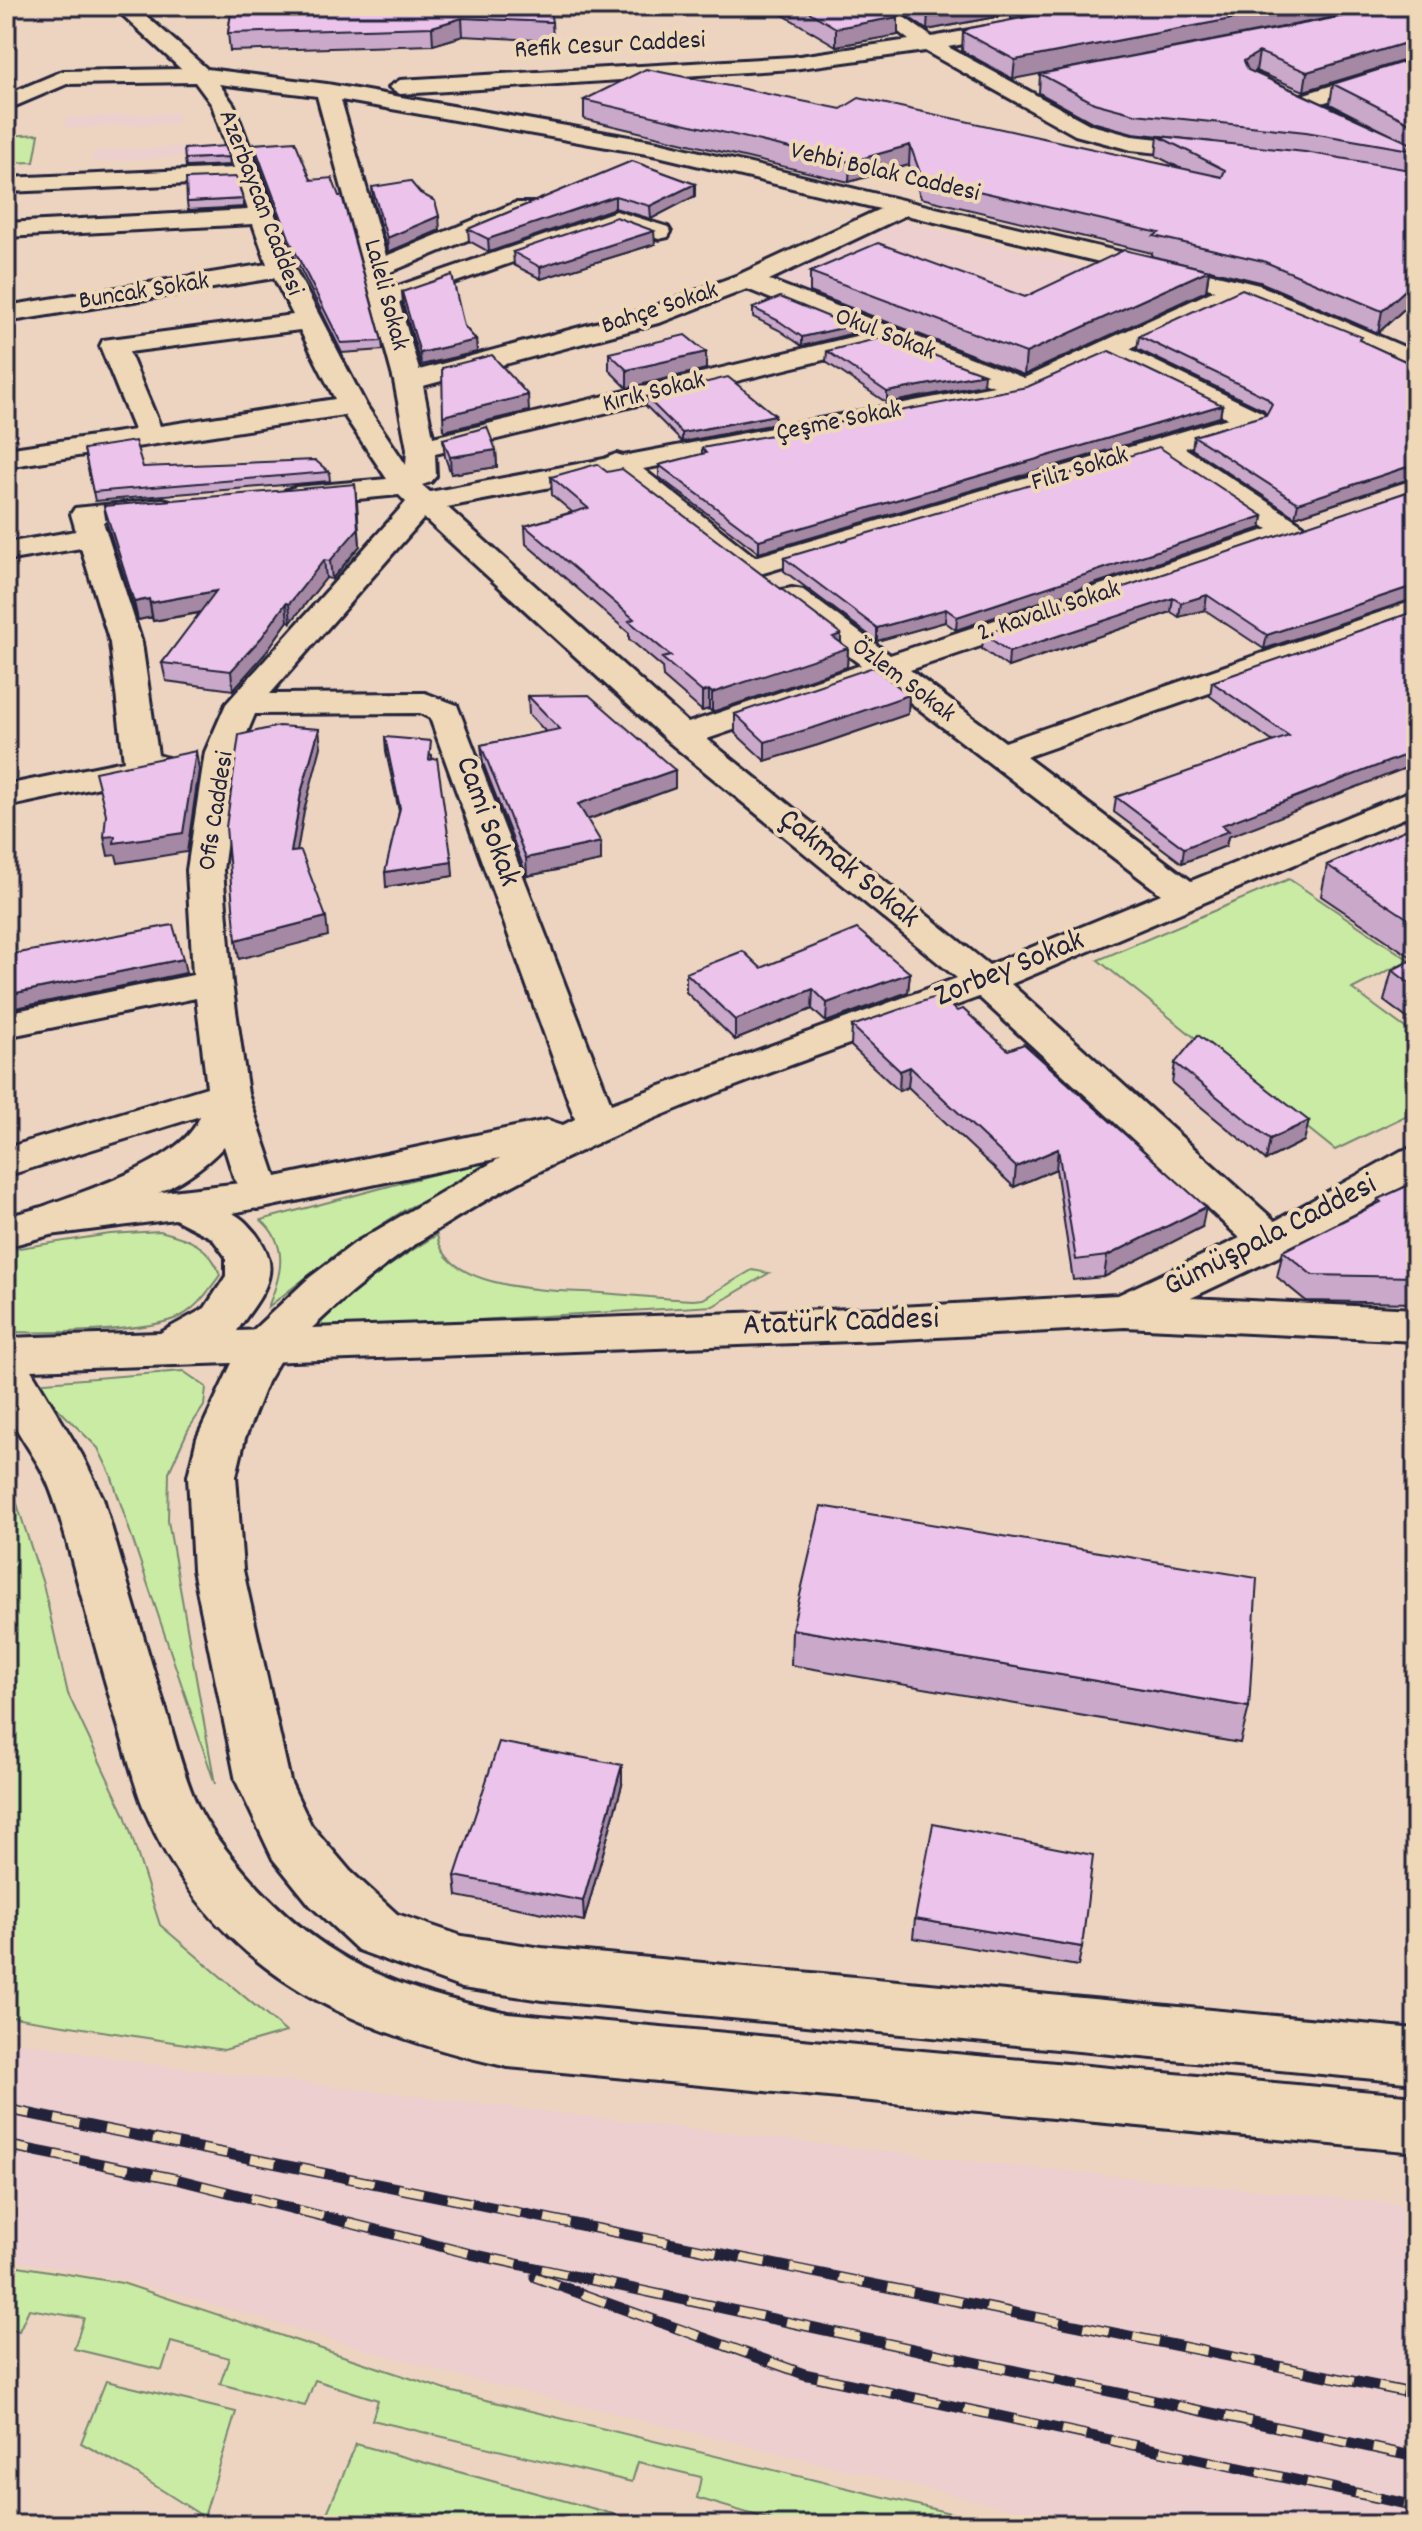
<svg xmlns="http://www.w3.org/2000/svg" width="1422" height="2531" font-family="Dekko,sans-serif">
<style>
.built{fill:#eccfce}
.green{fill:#caeba4;stroke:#768670;stroke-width:2}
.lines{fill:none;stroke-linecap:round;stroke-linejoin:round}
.minor-casing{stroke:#22223b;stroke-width:6}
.major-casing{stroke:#22223b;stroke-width:6}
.minor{fill:#eed8b7;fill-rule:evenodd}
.major{fill:#eed8b7;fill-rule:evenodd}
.rail-casing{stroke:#22223b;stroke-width:11}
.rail{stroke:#eed8b7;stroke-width:8;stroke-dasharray:25;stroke-linecap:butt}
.wall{fill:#caa8ca;stroke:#22223b;stroke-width:2}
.shaded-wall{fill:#a488a4;stroke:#22223b;stroke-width:2}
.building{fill:#ebc3eb;stroke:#22223b;stroke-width:2}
.labels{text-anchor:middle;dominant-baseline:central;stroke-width:8;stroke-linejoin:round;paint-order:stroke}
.far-street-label{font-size:26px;fill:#22223b;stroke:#eed8b7}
.street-label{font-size:32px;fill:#22223b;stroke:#eed8b7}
</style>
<rect width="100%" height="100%" fill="#edd4c1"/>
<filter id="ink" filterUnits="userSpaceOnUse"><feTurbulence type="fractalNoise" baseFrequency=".0125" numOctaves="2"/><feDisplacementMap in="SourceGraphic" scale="16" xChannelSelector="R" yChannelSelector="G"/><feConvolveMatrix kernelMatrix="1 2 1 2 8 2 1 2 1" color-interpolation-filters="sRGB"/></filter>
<g filter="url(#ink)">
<path class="built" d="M178 113 177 123 65 128 67 118Z
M207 146 215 155 92 162 94 151Z
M897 220 1201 295 1034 374 1015 375 773 281Z
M6 2040 163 2066 948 2159 1416 2206V2525H1077L454 2375 125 2279 6 2259Z"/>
<path class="green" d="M39 134 34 162 6 163V136Z
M1289 879 1409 960 1352 989 1416 1036V1111L1335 1150 1098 960Z
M529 1149 406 1209 340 1251 268 1307C281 1276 290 1245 261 1220Z
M160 1231C187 1238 211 1246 220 1275 210 1289 197 1308 181 1316 148 1333 46 1333 6 1332V1250L110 1234Z
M437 1235C446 1293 557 1290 601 1293 632 1295 662 1299 693 1300L703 1299 752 1270 769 1273 713 1306 311 1330C351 1293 391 1262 437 1235Z
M183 1371 206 1387 204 1406 188 1430 169 1472 168 1521 215 1784 111 1475 98 1448 32 1383Z
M6 1470 43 1584 68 1694 125 1815 160 1925 286 2032 224 2050 6 2016Z
M6 2264 122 2283 449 2391 999 2525H788L697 2498 701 2477 638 2462 632 2482 372 2420 378 2400 315 2380 305 2406 220 2384 229 2358 171 2342 162 2370 74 2349 84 2318 29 2309 19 2331 6 2328Z
M106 2381 236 2412 204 2517 132 2471 81 2443Z
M356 2444 628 2518 626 2525H322Z"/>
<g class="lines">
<g class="minor-casing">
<path id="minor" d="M113 6H135L207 69 327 84 658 142 1259 285 1416 352V370L1240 298 1130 349 1263 413 1267 419 1263 425 1185 448 1303 525 1307 531 1303 537 910 670 1005 742 1416 600V621L1026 757 1191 881 1416 789V813L1011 984 1275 1221 1401 1151 1416 1147V1179L1286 1253 1191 1298 1416 1309V1341L1125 1327 881 1340 265 1362 249 1358 242 1346 249 1334 309 1278 355 1243 500 1158 258 1209 243 1205 237 1195 241 1188 234 1178 224 1146C182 1192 123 1207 67 1229L52 1234 37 1229 30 1219 37 1209C79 1192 185 1162 200 1116L6 1176V1148L207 1087 196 998 6 1037V1013L193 975 187 870 205 752 226 704 406 502 399 495 296 505 286 502 281 496 286 490 296 487 387 479 344 415 6 467V449L134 430 100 346 103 340 293 315 274 278 6 322V306L267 264 253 224 6 237V223L248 210 239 182 6 192V178L234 168 212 105 195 82 67 84 6 110V95L63 71 181 69ZM219 84 317 96 394 381 407 449 406 465 366 405 295 269 234 105ZM341 100 658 156 880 209 738 275 644 310 419 370 399 302 616 226 659 239 668 237 671 232 668 227 616 211 395 287 390 272 533 213 536 208 533 203H515L386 256ZM906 215 1215 290 1024 378 769 280ZM747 289 860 335 433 437 423 386 662 322ZM300 330 335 399 160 426 129 352ZM885 345 994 386 623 456 616 454 604 459 430 492 422 485 431 482 436 476 435 454ZM1108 360 1228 418 755 557 643 469 1025 396ZM1158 456 1268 529 890 655 803 590 792 588 781 590 776 597 781 604 861 665 688 723 447 507 613 475 729 565 753 576ZM424 518 670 743 957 978 611 1104 457 705 425 693 270 694ZM881 680 1161 894 989 965 707 739ZM420 713 430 718 575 1119 563 1125 548 1120 276 1177 248 1094 232 983 223 870 239 752 255 714ZM979 997 1240 1238 1118 1295 881 1308 312 1328C489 1157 753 1081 979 997Z
M865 6H888L932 37 1099 6H1142L1132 12 948 47 1091 125 1132 136 1216 145 1224 147 1228 152 1224 157 1216 159 1131 150 1075 135 925 51 793 69 400 94 389 87 400 80 793 57 909 40Z
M1416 59V73L1322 103 1416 151V167L1295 107 1292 102 1295 97Z
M163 499 174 502 178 508 174 514 103 522 142 643 158 755 168 758 173 765 168 772 156 775 6 807V785L124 761 110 643 81 548 6 561V543L76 531 71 514 75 508Z"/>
</g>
<g class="major-casing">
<path id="major" d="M258 1181 273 1185 279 1195 273 1205 232 1213C243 1218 248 1225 256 1234 286 1273 260 1296 237 1331L265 1330 281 1334 288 1346 267 1382 245 1438 236 1476 243 1570 290 1781 311 1825 350 1871 397 1914 462 1936 542 1948 1416 2029V2083L542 2000 462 1988 358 1950 310 1905 273 1859 236 1781 193 1570 188 1476 197 1438 232 1363 31 1370 82 1455 103 1498C124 1570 144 1642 167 1713 176 1744 184 1776 197 1805 209 1830 229 1854 246 1874 324 1963 396 1989 508 2013L1416 2096V2152L508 2067C347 2031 213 1971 144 1809 133 1781 126 1751 117 1722 99 1662 83 1602 67 1542 60 1518 54 1495 43 1473 34 1454 9 1423 6 1404 3 1383 6 1359 6 1338L160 1333 205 1308 226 1276V1257L212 1238 175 1219 50 1235 6 1247V1217L50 1205Z"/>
</g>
<use href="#minor" class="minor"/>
<use href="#major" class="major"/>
<g class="rail-casing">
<path id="rail" d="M6 2109 1416 2394
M6 2145 172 2178 471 2254 1416 2457
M535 2277 804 2374 1416 2506"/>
</g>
<use href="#rail" class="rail"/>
</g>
<path class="wall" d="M232 6 552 22 553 41 463 36 433 45 230 51 228 33Z
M750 6H885L898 35 836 46 778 12 752 13Z
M893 6H1083L1011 19V14L927 30Z
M1085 6 1013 79 962 51 963 32Z
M1416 6V57L1304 91 1256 71 1254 72 1389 134 1330 104 1333 84 1416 58V298L1378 333 1260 282 1151 256 1152 253 921 198 909 165 849 182 584 119V100L841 109 1178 167 1156 156 1158 136 1214 142 1133 133 1092 122 1039 93 1040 74 1360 13Z
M254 144 339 196 382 341 383 350 342 353 292 252 255 152Z
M229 157 230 165 186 167 185 159Z
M632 161 695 184V196L651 219 615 208 489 252 469 241 468 229Z
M372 187 420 193 440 230 388 252 373 200Z
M243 199 244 207 188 210 187 202Z
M655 244 541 279 514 265 513 252Z
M1209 270 1206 291 1024 375 810 292V272L1025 297Z
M402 292 464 326 476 340 477 352 421 365 403 304Z
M753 308 850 334 802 346 779 330 753 317Z
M1139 336 1361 341 1416 366V478L1295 517 1192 449 1194 436 1266 415 1264 410 1137 349Z
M827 351 983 385 887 403 826 362Z
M706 352V369L627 388 609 370V353Z
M646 397 775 415V424L682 442 646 406Z
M1222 405 1220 417 759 553 659 477V465L702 454V448Z
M443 439 496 450 497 467 451 474 445 457Z
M84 449 143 467 329 472 330 481 95 501Z
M551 477 841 634V643L848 648 847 667 712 712 709 709 702 711 663 677 662 667 629 639V633L526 544 525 526 572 512 552 495Z
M1416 489 1264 649 1205 610 1179 617 1171 612 1008 667 982 649 984 634Z
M357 502 360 546 332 579 326 578 291 622 288 621 264 655 233 690 166 681 162 663 200 613 153 621 152 617 138 620 107 524 104 506Z
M1263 516 1261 528 956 630 945 622 877 641 784 571V558Z
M1416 611 1228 837 1226 846 1182 863 1114 812 1116 797 1273 742 1210 696 1212 682Z
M909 695 908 714 818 745 765 761 735 733V714Z
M528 696 675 770V788L587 820 601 861 527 876 483 763 481 745 546 732 529 714Z
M385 737 432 755V760L453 876 386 887 399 811 386 752Z
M1416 825V1025L1384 1001 1392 970 1414 959 1321 896 1327 865Z
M761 968 910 973 908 992 826 1022 812 1009 735 1040 686 992V973Z
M852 1026 1202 1227 1104 1277 1073 1280 1056 1169 1014 1187 908 1087 899 1091 851 1046Z
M1175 1063 1304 1141 1266 1160 1172 1083Z
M1416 1182V1303L1306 1301 1277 1277 1283 1251 1377 1203 1378 1199Z
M792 1629 1249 1707 1240 1743 791 1665Z
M622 1785 584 1921 457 1896 455 1876Z
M915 1919 1082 1947 1078 1966 913 1938Z"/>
<path class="shaded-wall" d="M958 6H1083L1011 19V14L927 30 928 11Z
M1300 6H1374L1350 14 1013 79 1015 60Z
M898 17V35L836 46V28Z
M462 18 463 36 433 45 432 27Z
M1416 40V57L1304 91 1307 72Z
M1259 52 1256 71 1241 80 1244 61Z
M910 145 909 165 849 182 850 162Z
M695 184V196L651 219 650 206Z
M615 196V208L489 252 488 239Z
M439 216 440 230 388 252 387 238Z
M654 231 655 244 541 279 540 267Z
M1209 270 1206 291 1024 375 1026 353Z
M1416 280V298L1378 333 1382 311Z
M851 326 850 334 802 346V337Z
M476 340 477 352 421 365 420 353Z
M706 352V369L627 388V370Z
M984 374 983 385 887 403V392Z
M528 395 529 411 444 431 443 416Z
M1222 405 1220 417 759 553V540Z
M775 415V424L682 442V433Z
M496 450 497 467 451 474 450 457Z
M1416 464 1415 477 1295 517 1298 503Z
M355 484 360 546 332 579 330 561Z
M1263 516 1261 528 956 630 957 617Z
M324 560 326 578 291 622 289 604Z
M1416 585V598L1264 649 1267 635Z
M216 591 219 609 153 621 150 603Z
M1207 595 1205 610 1179 617 1181 603Z
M1173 598 1171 612 1008 667 1009 652Z
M149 599 152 617 138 620 134 602Z
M286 603 288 621 264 655 233 690 231 671Z
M946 609 945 622 877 641V628Z
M841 634V650L848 648 847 667 712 712V693L833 637Z
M709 690V709L702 711V692Z
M909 695 908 714 818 745 765 761V742Z
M319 729 321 747 304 811 294 870 291 852 301 793Z
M196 751 199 770 187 852 118 863 116 855 108 856 104 837Z
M1416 751V764L1228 837 1226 846 1182 863 1184 848 1222 825Z
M675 770V788L578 823V804Z
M601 842V861L527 876 526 858Z
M452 862 453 876 386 887 385 872Z
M6 903 10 917 16 969 13 954Z
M326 917 328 936 239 959 236 940Z
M183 959 186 973 6 1010V995Z
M910 973 908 992 826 1022 827 1003Z
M813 989 812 1009 735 1040V1020Z
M910 1067 908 1087 899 1091 900 1071Z
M1309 1121 1304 1141 1266 1160 1270 1139Z
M1058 1149 1056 1169 1014 1187 1016 1167Z
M1206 1207 1202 1227 1104 1277 1107 1256Z
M622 1765V1785L584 1921 583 1901Z"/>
<path class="building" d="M232 6H549L552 22 462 18 432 27 228 33Z
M799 6H885L898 17 836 28Z
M920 6H958L928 11Z
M1085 6H1300L1015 60 963 32 970 28Z
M1380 6H1416V40L1307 72 1259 52 1244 61 1248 70 1416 146V151L1306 132 1135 114 1094 103 1040 74 1360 13Z
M1416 58V126L1333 84Z
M646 69 841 109 859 98 1222 177 1225 170 1158 136 1305 152 1416 171V280L1382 311 1263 261 1154 236 1159 233 922 178 910 145 850 162 584 100Z
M295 141 311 180 332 178 339 196H342L382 341 341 343 291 243 254 144Z
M225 146 229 157 185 159 184 149Z
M632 161 695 184 650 206 615 196 488 239 468 229Z
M236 177 243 199 187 202 186 179Z
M410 181 420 193 435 201 439 216 387 238 372 187Z
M616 217 654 231 540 267 513 252Z
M878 243 1025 297 1124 250 1209 270 1026 353 810 272Z
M452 275 464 326 476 340 420 353 402 292Z
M1242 289 1362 337 1359 340 1416 366V464L1298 503 1194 436 1266 415 1272 404 1266 397 1139 336Z
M780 297 851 326 802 337 779 321 753 308Z
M685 335 706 352 627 370 609 353Z
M885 337 984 374 887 392 827 351Z
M1109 351 1222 405 759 540 659 465 706 453 702 448 1027 387Z
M492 355 528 395 443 416 442 368Z
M728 377 775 415 682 433 646 397Z
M487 427 496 450 450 457 443 439Z
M135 441 143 467 315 460 329 472 93 492 84 449Z
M1159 447 1263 516 957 617 946 609 877 628 784 558Z
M597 464 607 472 622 469 841 634 833 637 848 648 712 693 709 690 702 692 662 658 671 656 629 621 634 619 525 526 588 508 551 477Z
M355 484 358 529 330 561 324 560 289 604 286 603 262 637 231 671 162 663 216 591 150 603 149 599 134 602 104 506Z
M1416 489V585L1267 635 1207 595 1181 603 1173 598 1009 652 984 634Z
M1416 611V751L1222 825 1229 831 1184 848 1116 797 1289 736 1212 682Z
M873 667 909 695 819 726 765 742 735 714Z
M589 695 675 770 578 804 601 842 526 858 481 745 560 729 528 696Z
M279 726 319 729 301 793 291 852 301 851 326 917 236 940 226 827 239 735Z
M385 737 431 741 429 760 437 758 452 862 385 872 400 808Z
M196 751 183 833 114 843 115 836 104 837 106 814 95 772Z
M1416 825V924L1327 865Z
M6 903 13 954 173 925 183 959 6 995Z
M857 929 910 973 827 1003 813 989 735 1020 686 973 743 951 761 968Z
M1416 958V988L1392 970Z
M938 996 957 1011 963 1009 1008 1050 1024 1044 1206 1207 1107 1256 1076 1260 1058 1149 1016 1167 910 1067 900 1071 852 1026Z
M1198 1035 1309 1121 1270 1139 1175 1063Z
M1416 1182V1277L1312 1275 1283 1251 1381 1202 1378 1199Z
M821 1506 1257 1578 1249 1707 792 1629Z
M499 1742 622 1765 583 1901 455 1876Z
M933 1824 1093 1855 1082 1947 915 1919Z"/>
</g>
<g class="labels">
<g class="far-street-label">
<text transform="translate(610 46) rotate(-3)">Refik Cesur Caddesi</text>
<text transform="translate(885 173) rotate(13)">Vehbi Bolak Caddesi</text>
<text transform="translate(260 203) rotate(69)">Azerbaycan Caddesi</text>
<text transform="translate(144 292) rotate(-9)">Buncak Sokak</text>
<text transform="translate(385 295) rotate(75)">Laleli Sokak</text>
<text transform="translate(660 309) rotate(-18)">Bahçe Sokak</text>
<text transform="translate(885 335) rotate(21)">Okul Sokak</text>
<text transform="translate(654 393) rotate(-14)">Kırık Sokak</text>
<text transform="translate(839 422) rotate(-11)">Çeşme Sokak</text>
<text transform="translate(1080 470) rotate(-17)">Filiz Sokak</text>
<text transform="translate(1049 612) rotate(-18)">2. Kavallı Sokak</text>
<text transform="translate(903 681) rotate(37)">Özlem Sokak</text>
<text transform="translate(217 811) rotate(-81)">Ofis Caddesi</text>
</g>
<g class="street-label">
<text transform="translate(486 822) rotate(70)">Cami Sokak</text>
<text transform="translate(848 870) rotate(39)">Çakmak Sokak</text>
<text transform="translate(1010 970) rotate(-22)">Zorbey Sokak</text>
<text transform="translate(1271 1237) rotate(-27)">Gümüşpala Caddesi</text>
<text transform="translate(841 1324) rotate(-2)">Atatürk Caddesi</text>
</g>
</g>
<rect width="1422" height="2531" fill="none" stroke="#eed8b7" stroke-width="32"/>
<rect x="16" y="16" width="1390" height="2499" fill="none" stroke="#22223b" stroke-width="3" filter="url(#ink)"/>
</svg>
